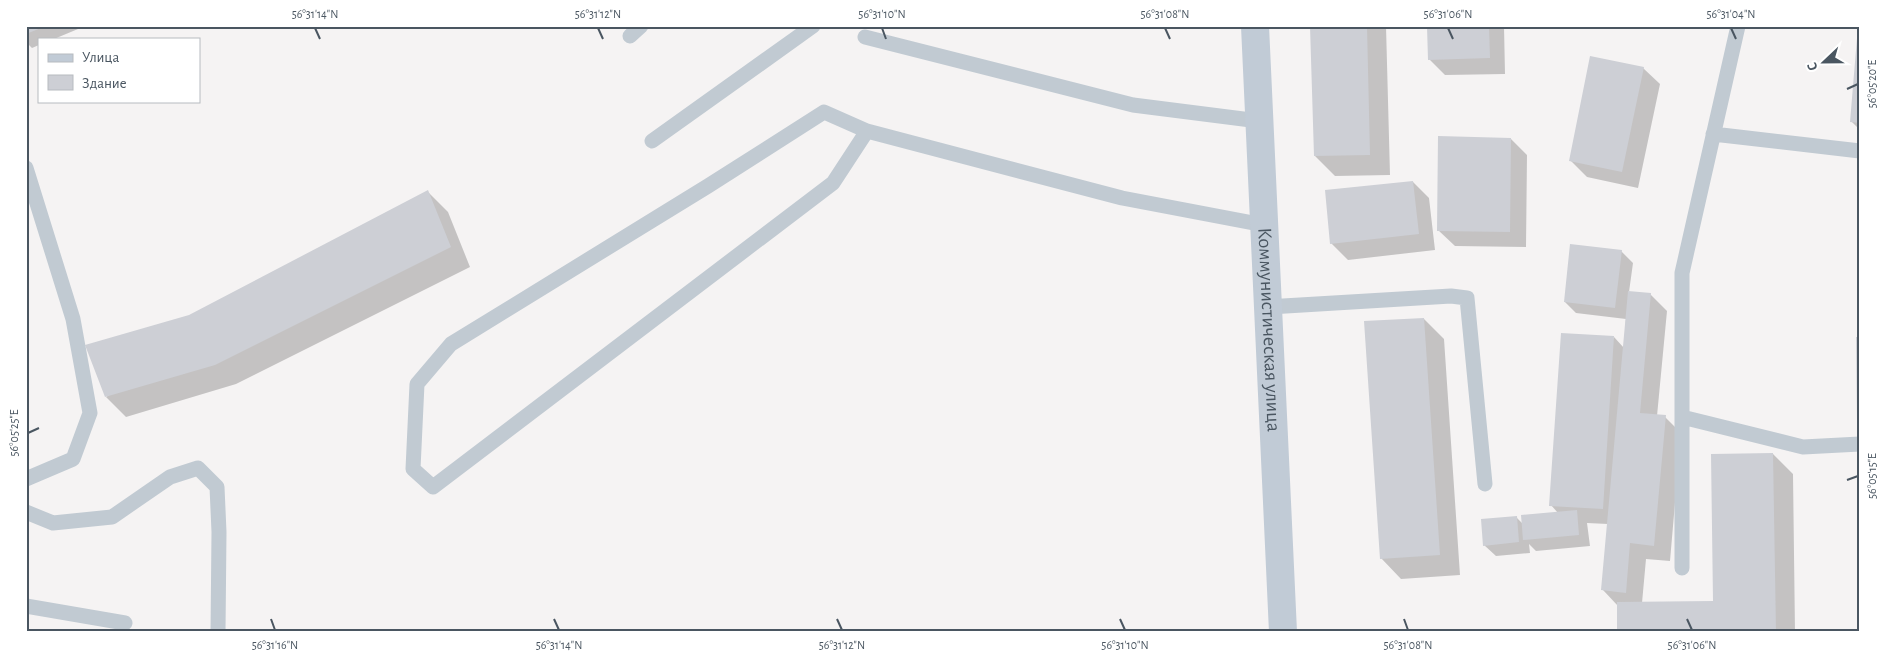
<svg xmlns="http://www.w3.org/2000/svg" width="1886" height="658" font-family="'Alegreya Sans',sans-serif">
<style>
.shadow{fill:#0003}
.building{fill:#cdcfd5}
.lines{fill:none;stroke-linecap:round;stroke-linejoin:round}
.service{stroke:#c1cad2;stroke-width:15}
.secondary{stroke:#c1cbd6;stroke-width:28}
.ticks{fill:none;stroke:#4a5661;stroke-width:2}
.labels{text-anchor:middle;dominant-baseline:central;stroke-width:4;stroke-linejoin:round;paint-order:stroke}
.street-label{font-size:20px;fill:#4a5661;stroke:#fff}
.neatline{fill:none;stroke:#4a5661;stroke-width:2}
.ticks-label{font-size:12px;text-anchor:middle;fill:#4a5661}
</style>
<rect width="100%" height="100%" fill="#f5f3f3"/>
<path class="shadow" d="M26 26H76L78 29 54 39H39V45L32 48 26 42Z
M1311 26H1386L1390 175 1335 176 1315 156Z
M1428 26H1504L1505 74 1445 75 1429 59Z
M1860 26V130L1851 121Z
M1643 68 1660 84 1638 188 1587 177 1570 160Z
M1511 139 1527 155 1526 247 1455 246 1438 230Z
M1413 182 1429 198 1435 250 1348 260 1331 243Z
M428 192 448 212 470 267 236 384 126 417 106 397Z
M1621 251 1633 263 1629 292 1650 294 1667 311 1657 416 1665 417 1681 433 1670 561 1646 559 1642 603H1715L1773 454 1793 474 1795 632H1619L1618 606 1603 590 1608 524 1587 523 1590 546 1536 551 1529 544 1530 553 1496 556 1484 545 1516 517 1523 524 1558 513 1551 505 1614 337 1624 348 1626 319 1576 313 1565 302Z
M1424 319 1444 339 1460 575 1401 579 1381 558Z"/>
<path class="building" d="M26 26H46L26 34Z
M1310 26H1367L1370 155 1314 156Z
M1427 26H1489L1490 58 1428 60Z
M1858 26H1860V123L1850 122Z
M1590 56 1644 67 1622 172 1569 161Z
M1438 136 1511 138 1510 232 1437 231Z
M1413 181 1419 234 1330 244 1325 190Z
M428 190 451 247 215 365 105 397 85 345 189 315Z
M1570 244 1622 250 1615 308 1564 302Z
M1628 291 1651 293 1640 413 1666 415 1654 546 1630 543 1626 593 1601 590Z
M1424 318 1440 555 1380 559 1364 321Z
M1561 333 1614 336 1603 509 1549 506Z
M1856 337H1860V421H1857Z
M1773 453 1776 632H1617V602L1713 601 1711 454Z
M1577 510 1579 535 1523 540 1521 515Z
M1517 516 1519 542 1483 546 1481 519Z"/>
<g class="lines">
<path class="service" d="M630 36 641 26
M865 37 1133 105 1259 121
M867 131 833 183 433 487 413 469 417 384 451 344 708 186 824 112 867 131 1122 198 1264 225
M1713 134 1860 151
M652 141 813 26
M26 168 73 319 90 413 73 459 26 479
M1268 307 1451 296 1467 298 1485 484
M1682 417 1803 447 1860 444
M26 512 53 523 112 517 170 477 198 468 217 487 219 532 218 632
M1682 568V273L1738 26
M26 606 125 623"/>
<path class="secondary" id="s1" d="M1255 26 1283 632"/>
</g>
<path class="ticks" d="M315 28 320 39M598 28 603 39M882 28 886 39M1165 28 1170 39M1448 28 1453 39M1731 28 1736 39M1847 89 1858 84M28 433 39 428M1847 480 1858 476M271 619 275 630M554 619 559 630M837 619 842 630M1120 619 1125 630M1404 619 1408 630M1687 619 1692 630"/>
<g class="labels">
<g class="street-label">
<text stroke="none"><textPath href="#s1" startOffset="304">Коммунистическая улица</textPath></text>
</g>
</g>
<rect width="1886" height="658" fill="none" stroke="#ffffff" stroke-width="55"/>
<rect x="38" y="38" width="162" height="65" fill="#ffffff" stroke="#b7bbc0"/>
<rect x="48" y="54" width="25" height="8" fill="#c1cbd6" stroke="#b7bbc0"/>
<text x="82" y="62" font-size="15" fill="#4a5661">Улица</text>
<rect x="48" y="75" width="25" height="15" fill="#cdcfd5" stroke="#b7bbc0"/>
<text x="82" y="88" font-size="15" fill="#4a5661">Здание</text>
<g transform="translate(1824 62) rotate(248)" stroke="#ffffff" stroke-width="4" paint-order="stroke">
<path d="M0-4L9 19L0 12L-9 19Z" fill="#4a5661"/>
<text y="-8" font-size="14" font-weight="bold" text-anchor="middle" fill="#4a5661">С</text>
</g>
<rect x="28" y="28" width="1830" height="602" class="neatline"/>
<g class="ticks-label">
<text x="315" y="18">56°31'14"N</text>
<text x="598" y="18">56°31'12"N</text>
<text x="882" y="18">56°31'10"N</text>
<text x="1165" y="18">56°31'08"N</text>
<text x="1448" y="18">56°31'06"N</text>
<text x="1731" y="18">56°31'04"N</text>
<text transform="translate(1872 84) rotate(-90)" y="4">56°05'20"E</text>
<text transform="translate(14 433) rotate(-90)" y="4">56°05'25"E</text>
<text transform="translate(1872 476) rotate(-90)" y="4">56°05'15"E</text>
<text x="275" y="649">56°31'16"N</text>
<text x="559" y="649">56°31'14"N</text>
<text x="842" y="649">56°31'12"N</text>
<text x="1125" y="649">56°31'10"N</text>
<text x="1408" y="649">56°31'08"N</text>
<text x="1692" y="649">56°31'06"N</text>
</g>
</svg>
